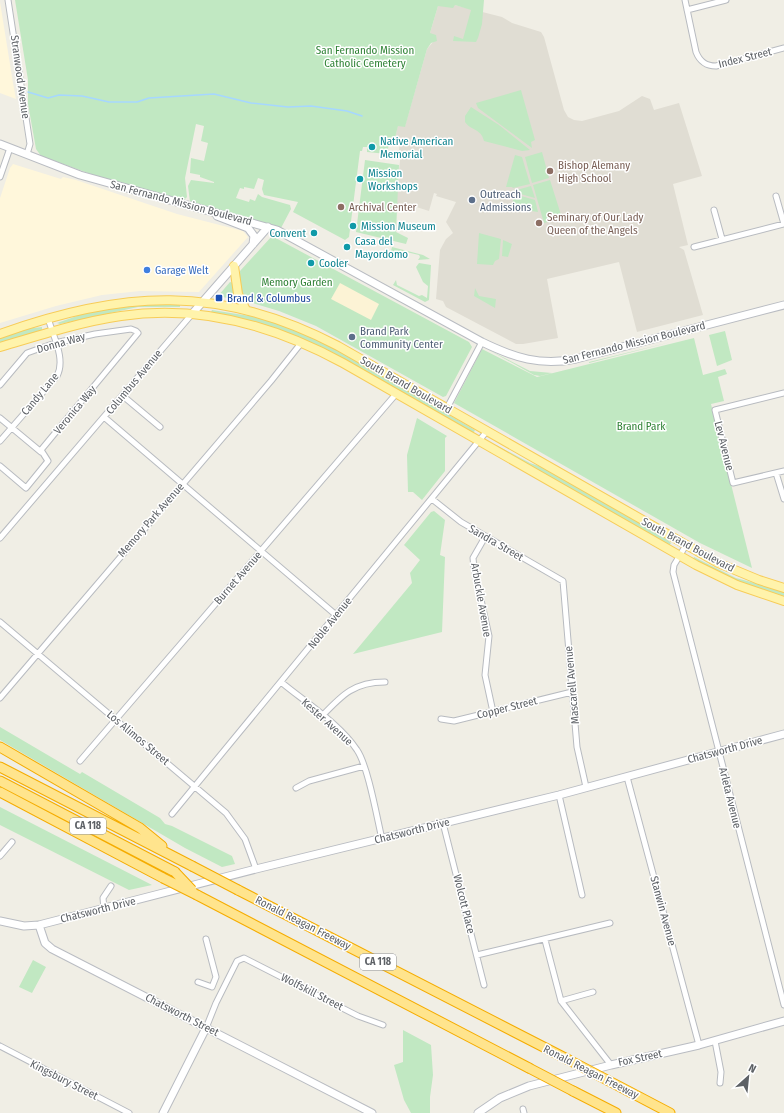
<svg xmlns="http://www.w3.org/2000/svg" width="784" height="1113" font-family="'Fira Sans Condensed',sans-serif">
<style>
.commercial{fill:#fff7db}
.education{fill:#e0ddd3}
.green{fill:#c1e8c2}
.sand{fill:#fcf3d5}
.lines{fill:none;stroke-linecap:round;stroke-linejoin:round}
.stream{stroke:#a6d7ff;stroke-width:1.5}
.street-casing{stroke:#b8bbc0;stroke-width:7}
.secondary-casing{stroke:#b9bcc2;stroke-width:9}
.primary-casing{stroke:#f7cc58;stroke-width:10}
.highway-casing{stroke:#f5ac00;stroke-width:11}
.street{stroke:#fff;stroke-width:5}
.secondary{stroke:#fff;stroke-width:7}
.primary{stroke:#fff3ab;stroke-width:8}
.highway{stroke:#ffe48d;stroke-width:9}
.highway-bridge-casing{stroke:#f5ac00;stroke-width:11;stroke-linecap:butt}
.highway-bridge{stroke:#ffe48d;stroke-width:9}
.culture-dot{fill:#0f9aa8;stroke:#fff;stroke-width:1.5}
.education-dot{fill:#8d6e63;stroke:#fff;stroke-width:1.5}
.service-dot{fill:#5c6f8a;stroke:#fff;stroke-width:1.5}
.shop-dot{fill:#3f7fe0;stroke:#fff;stroke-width:1.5}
.transit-dot{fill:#1a4fb4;stroke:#fff;stroke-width:1.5}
.labels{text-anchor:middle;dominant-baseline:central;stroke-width:3;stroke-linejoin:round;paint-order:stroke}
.shield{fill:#fff;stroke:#8e9094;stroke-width:1}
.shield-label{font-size:10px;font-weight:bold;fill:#5d6166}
.park-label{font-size:11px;fill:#308236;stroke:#fff}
.street-label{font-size:11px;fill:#5d6166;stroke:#fff}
.culture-label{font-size:11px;fill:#0d838f;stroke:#fff;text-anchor:start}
.education-label{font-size:11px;fill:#785e54;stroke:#fff;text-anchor:start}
.service-label{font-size:11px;fill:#4e5e75;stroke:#fff;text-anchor:start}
.shop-label{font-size:11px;fill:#366cbe;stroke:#fff;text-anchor:start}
.transit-label{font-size:11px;fill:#164399;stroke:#fff;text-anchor:start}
</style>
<rect width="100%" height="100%" fill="#f0eee5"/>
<path class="commercial" d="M0 2 13 83 16 99 0 93Z
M13 164 61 179 63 177 76 180 177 214 243 231 248 237 199 292 140 291 102 295 56 306 0 323V198L10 168Z"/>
<path class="education" d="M455 5 502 17 512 23 541 32 544 37 564 110 568 117 574 120 582 121 619 111 642 96 650 99 654 110 679 103 702 176 673 184 688 245 679 247 684 250 703 315 637 332 619 262 547 279 558 338 523 344H516L446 307 443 301 436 299 440 250 446 239 453 233 446 222 456 202 436 196 437 194 434 193 429 211 407 204H396L401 150H399L400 139 395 138 398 125 405 126 427 49 433 42 430 33 438 6Z"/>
<path class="green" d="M15 0H484L482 24 478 38 476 42 453 41 454 36 463 39 471 10 455 5 453 8 438 6 430 33 436 35 437 41 431 43 427 49 405 127 398 126 395 138H390L387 154 367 152V147H363L362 151H360L349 237 345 240 293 212 298 202 264 195 262 189 264 180 258 178 254 189 244 187V189L240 188 236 198 249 202 250 199 255 201 258 194 262 197 290 205 291 209 281 228 190 202 188 186 191 180 214 183V182L200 177V175L190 173 191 158 204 161 208 143 201 141 204 126 196 124 185 178 187 197 184 200 99 177 41 156 36 149 28 104V80Z
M521 90 535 140 531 142 532 148 478 108 476 103Z
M471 107 499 125 530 150 522 151 484 141C481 128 471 131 465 122V116Z
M542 152 549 178 532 183 525 157Z
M515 155 522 157 530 184 513 188 512 187H506Z
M365 160 399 165 396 232 408 238 406 244 356 232Z
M550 180 562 218 544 223 533 185Z
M531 186 535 198 513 192V191Z
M514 194 535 200 538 212 512 208Z
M479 233 501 239 499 259 495 261 493 265 477 264Z
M272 236 469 342 472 347 446 396 443 397 316 326 279 311 246 301 240 286V271Z
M503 240 512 244 508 257 502 256Z
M392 247 423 255 430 259 418 260 420 257 419 255 402 251 399 254 391 251Z
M419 263 431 265 429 300 425 302 393 285 396 280 397 285 419 296 422 295 427 298 428 286 423 282 416 267Z
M230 282 233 283 237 300 218 296Z
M475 288 479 296 496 299 495 308 474 296Z
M176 304 180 305V307H138L60 324 57 323 94 310 129 305Z
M212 310 262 318 284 325 330 346 475 430 473 434 330 353 214 313 211 312Z
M42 327V330L0 343V338L24 329Z
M725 331 732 360 717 366 709 335Z
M694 338 703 375 725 369 727 374 718 377 724 401 711 404 752 568 700 543 454 403 482 349 537 377Z
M671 342 589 363V362Z
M487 349 530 371 552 373 540 376 534 375Z
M417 418 447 436 445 438V471L422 500 413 492H408L407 455Z
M496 445 530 463 542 467 664 536 671 543 669 546 495 446Z
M434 511 445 520 440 555 445 557 442 632 353 654 412 583 410 573 420 560 404 545 431 512Z
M694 557 736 578 784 591V598L746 586 693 560Z
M0 727 80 774 82 772 160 818 165 824 172 826 232 856 235 864 222 867 185 848 0 740Z
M0 807 152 885 129 890 0 825Z
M33 960 46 967 32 993 19 987Z
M403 1030 431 1045 433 1075 430 1097V1113H411L404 1100 394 1065 403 1062Z"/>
<path class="sand" d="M340 283 379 304 371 320 331 299Z"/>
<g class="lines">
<path class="stream" d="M28 92 48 98 59 95 82 96 109 102H137L149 98 214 94 251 103 288 107 311 106 347 111 362 116"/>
<g class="street-casing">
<path id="street" d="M8 0 30 144 27 154
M685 0 696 52C700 62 706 66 716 66L784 48
M687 10 726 0
M0 177 10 148
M776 196 784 224
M714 210 722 239
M694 247 784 224
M0 385 27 353 55 343 95 334 131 329 136 331 138 333 41 450 48 461 26 488 0 466
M784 393 715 410 733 483 784 471
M123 396 160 427
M447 408 482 342
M104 417 336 615
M0 418 41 452
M0 441 57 376C66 359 53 336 48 318
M776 473 784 499
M432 499 461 522 563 581 577 747 586 787
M485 537 473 558 474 568 489 636 485 675 493 712
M0 538 192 314
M686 545 674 565 673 572 784 1005
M0 622 226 813 245 839 256 869
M281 682C305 702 340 724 357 750 368 766 377 818 382 839
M0 698 271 381 302 342
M322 716C342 695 354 682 385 682
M441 719 454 721 572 692
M80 761 396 394
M627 777 699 1045
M296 788 309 781 364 766
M559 795 582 895
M172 814 487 431
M443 823 484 985
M0 856 12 842
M104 909 103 898 111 886
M545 940 561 1001 611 1065
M477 955 610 923
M198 982 212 987 216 977 206 939
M561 1001 593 992
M206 1028 216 1003 237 961 244 958 358 1016 383 1025
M715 1041 721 1072 720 1083
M0 1046 129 1113
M523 1109 524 1113"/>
</g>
<g class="secondary-casing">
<path id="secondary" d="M0 144 80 175 277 230 482 342C515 358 540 366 576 359L784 305
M217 216 248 228 254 236 253 244
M192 314 268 227
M0 921 24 926 39 925 256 869 559 795 784 734
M39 925 45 943 52 949 372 1113
M163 1113 206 1028
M478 1113 500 1098 529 1086 611 1065 699 1045 784 1021"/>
</g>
<g class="primary-casing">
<path id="primary" d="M234 266 238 294 246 310
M0 334C122 290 220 284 338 346L718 563 759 580 784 588
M0 347C40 335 80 322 121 316 199 304 275 326 343 363L696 565 737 585 784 601"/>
</g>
<g class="highway-casing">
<path id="highway" d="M0 747 140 828 162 846
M0 767 192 866
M0 781 175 872
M0 792 163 878
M238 890 567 1059
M197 895 529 1068
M609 1081 670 1113
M573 1091 616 1113"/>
</g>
<use href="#street" class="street"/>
<use href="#secondary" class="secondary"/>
<use href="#primary" class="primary"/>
<use href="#highway" class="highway"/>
<g class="highway-bridge-casing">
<path id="highway-bridge" d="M192 866 238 890
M175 872 192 890
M163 878 197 895
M567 1059 609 1081
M529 1068 573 1091"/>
</g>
<use href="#highway-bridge" class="highway-bridge"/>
</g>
<g class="culture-dot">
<circle cx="372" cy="147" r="4"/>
<circle cx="360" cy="179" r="4"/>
<circle cx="353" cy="226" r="4"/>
<circle cx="314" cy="233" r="4"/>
<circle cx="347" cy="247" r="4"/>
<circle cx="311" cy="263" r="4"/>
</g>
<g class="education-dot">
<circle cx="550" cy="171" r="4"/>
<circle cx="341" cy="207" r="4"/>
<circle cx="539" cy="223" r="4"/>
</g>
<g class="service-dot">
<circle cx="472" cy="200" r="4"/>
<circle cx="352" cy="337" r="4"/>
</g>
<circle class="shop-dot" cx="147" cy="270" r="4"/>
<rect class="transit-dot" x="215" y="294" width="8" height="8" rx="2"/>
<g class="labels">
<g class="shield">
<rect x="70" y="818" width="36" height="16" rx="3"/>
<rect x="360" y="954" width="36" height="16" rx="3"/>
</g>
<g class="shield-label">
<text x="88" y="826">CA 118</text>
<text x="378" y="962">CA 118</text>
</g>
<g class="park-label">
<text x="365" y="50">San Fernando Mission<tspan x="365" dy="13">Catholic Cemetery</tspan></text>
<text x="297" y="282">Memory Garden</text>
<text x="641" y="426">Brand Park</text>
</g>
<g class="street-label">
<text transform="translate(745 58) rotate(-14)">Index Street</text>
<text transform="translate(20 77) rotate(82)">Stranwood Avenue</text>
<text transform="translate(181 203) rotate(15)">San Fernando Mission Boulevard</text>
<text transform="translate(61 343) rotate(-16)">Donna Way</text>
<text transform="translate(634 343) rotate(-14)">San Fernando Mission Boulevard</text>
<text transform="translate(134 382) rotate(-50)">Columbus Avenue</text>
<text transform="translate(406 385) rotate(30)">South Brand Boulevard</text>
<text transform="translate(40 394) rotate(-50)">Candy Lane</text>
<text transform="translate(75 410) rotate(-50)">Veronica Way</text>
<text transform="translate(724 446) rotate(76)">Lev Avenue</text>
<text transform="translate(151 520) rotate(-49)">Memory Park Avenue</text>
<text transform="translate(496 543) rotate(30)">Sandra Street</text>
<text transform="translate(688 545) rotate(28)">South Brand Boulevard</text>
<text transform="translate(238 578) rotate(-49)">Burnet Avenue</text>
<text transform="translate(481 600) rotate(80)">Arbuckle Avenue</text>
<text transform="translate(330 623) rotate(-51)">Noble Avenue</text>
<text transform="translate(572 685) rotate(-95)">Mascarell Avenue</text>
<text transform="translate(507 708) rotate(-14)">Copper Street</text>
<text transform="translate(327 722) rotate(42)">Kester Avenue</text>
<text transform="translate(138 738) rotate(40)">Los Alimos Street</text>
<text transform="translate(725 750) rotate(-15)">Chatsworth Drive</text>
<text transform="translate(730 798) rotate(76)">Arleta Avenue</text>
<text transform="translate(412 831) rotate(-14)">Chatsworth Drive</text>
<text transform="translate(464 904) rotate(76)">Wolcott Place</text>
<text transform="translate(98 910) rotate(-14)">Chatsworth Drive</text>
<text transform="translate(663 911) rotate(75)">Stanwin Avenue</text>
<text transform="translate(303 923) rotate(27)">Ronald Reagan Freeway</text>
<text transform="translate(312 992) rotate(27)">Wolfskill Street</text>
<text transform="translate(182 1015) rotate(27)">Chatsworth Street</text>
<text transform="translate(640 1058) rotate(-12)">Fox Street</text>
<text transform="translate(591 1072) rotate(27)">Ronald Reagan Freeway</text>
<text transform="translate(64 1080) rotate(27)">Kingsbury Street</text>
</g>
<g class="culture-label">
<text x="380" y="141">Native American<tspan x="380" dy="13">Memorial</tspan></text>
<text x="368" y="173">Mission<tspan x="368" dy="13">Workshops</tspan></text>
<text x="361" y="226">Mission Museum</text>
<text x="306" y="233" text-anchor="end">Convent</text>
<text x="355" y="241">Casa del<tspan x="355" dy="13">Mayordomo</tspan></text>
<text x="319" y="263">Cooler</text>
</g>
<g class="education-label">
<text x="558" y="165">Bishop Alemany<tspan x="558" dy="13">High School</tspan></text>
<text x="349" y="207">Archival Center</text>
<text x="547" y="217">Seminary of Our Lady<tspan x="547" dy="13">Queen of the Angels</tspan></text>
</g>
<g class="service-label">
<text x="480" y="194">Outreach<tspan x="480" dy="13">Admissions</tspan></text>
<text x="360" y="331">Brand Park<tspan x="360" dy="13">Community Center</tspan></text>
</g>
<g class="shop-label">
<text x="155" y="270">Garage Welt</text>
</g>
<g class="transit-label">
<text x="227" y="298">Brand &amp; Columbus</text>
</g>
</g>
<g transform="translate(748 1077) rotate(27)" stroke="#ffffff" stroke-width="3" paint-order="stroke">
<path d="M0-3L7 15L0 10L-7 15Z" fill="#5d6166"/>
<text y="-6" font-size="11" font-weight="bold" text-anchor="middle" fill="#5d6166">N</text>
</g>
</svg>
